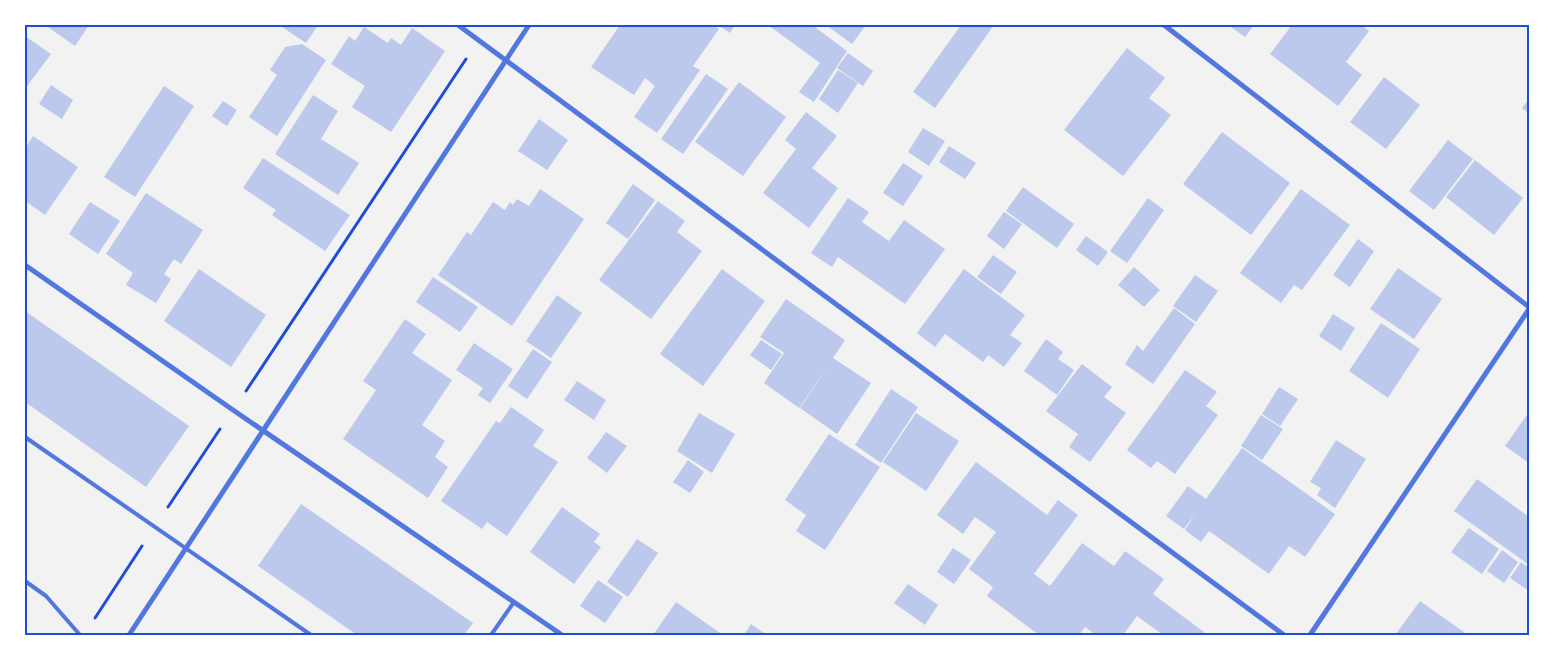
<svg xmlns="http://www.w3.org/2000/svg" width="1554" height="660" font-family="Overpass,sans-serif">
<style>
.building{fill:#bdc9ec}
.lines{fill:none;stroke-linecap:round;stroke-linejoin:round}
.path{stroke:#1d4ed8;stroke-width:3}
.service{stroke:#5277de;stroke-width:4}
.minor{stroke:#5277de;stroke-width:5}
.neatline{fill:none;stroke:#1d4ed8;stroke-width:2}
</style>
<rect width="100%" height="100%" fill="#f2f2f2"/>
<path class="building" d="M45 25H89L75 46Z
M279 25H318L306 43Z
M620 25H713L719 29 693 66 700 70 657 133 634 117 655 86 645 78 634 95 591 67Z
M718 25H735L730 33Z
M768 25H812L847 51 814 102 799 92 820 63Z
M826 25H866L852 44Z
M961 25H994L935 108 913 92Z
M1228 25H1254L1245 37Z
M1292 25H1361L1369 31 1346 62 1362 75 1338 106 1270 54Z
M364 27 388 43 391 38 401 45 412 28 445 51 391 132 352 107 365 86 331 64 349 36 355 41Z
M25 36 51 54 25 89Z
M302 44 326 60 277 136 249 117 277 75 270 70 285 47Z
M1127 48 1165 78 1149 98 1171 115 1123 176 1064 130Z
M848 53 873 71 863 86 837 68Z
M838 70 858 83 838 113 819 99Z
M706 74 728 89 683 154 661 139Z
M1384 77 1420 105 1386 149 1350 122Z
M739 82 786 117 743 176 695 142Z
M51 85 73 100 62 119 39 104Z
M164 86 194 106 135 197 104 177Z
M313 95 338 111 321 139 359 163 338 195 275 154Z
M1529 99V114L1522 108Z
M223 101 237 110 227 126 212 116Z
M806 112 837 136 812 168 838 188 809 228 763 193 796 149 785 140Z
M539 119 568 140 547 170 518 151Z
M923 128 945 141 929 166 908 152Z
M1222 132 1290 183 1251 235 1183 184Z
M33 136 78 167 45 215 25 201V149Z
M1448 140 1473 159 1434 210 1409 191Z
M949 146 976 163 965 179 939 162Z
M263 158 350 215 325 251 272 215 276 210 243 188Z
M1475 160 1523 198 1494 235 1446 197Z
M903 163 923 176 903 206 883 193Z
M633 184 655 200 628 239 606 223Z
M1023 187 1074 224 1057 248 1006 211Z
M540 189 584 219 512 326 438 275 467 232 471 235 493 202 505 210 510 202 513 205 517 199 529 206Z
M1301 189 1350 225 1302 290 1294 285 1281 303 1240 273Z
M146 193 203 230 181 264 174 259 164 274 171 279 156 303 126 285 133 273 106 254Z
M848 198 869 212 862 222 889 241 904 220 945 249 905 304 838 257 832 267 811 253Z
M1148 198 1164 210 1127 263 1110 251Z
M658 201 685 221 677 232 702 251 651 319 599 280Z
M90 202 120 221 98 254 69 234Z
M1004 212 1022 224 1004 249 987 236Z
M1086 236 1108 252 1098 266 1076 250Z
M1358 239 1374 251 1350 287 1333 275Z
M993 255 1017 272 1001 294 977 277Z
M1134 267 1160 290 1144 307 1118 285Z
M1398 268 1442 299 1414 339 1370 309Z
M199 269 266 315 231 367 164 321Z
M722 269 765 301 703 386 660 354Z
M964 269 1025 315 1010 335 1022 343 1004 367 988 355 983 362 945 334 935 347 917 333Z
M1195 275 1218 291 1196 322 1173 306Z
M433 277 478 307 460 332 416 302Z
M557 295 582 313 551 358 526 341Z
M786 299 845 340 833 358 871 383 837 434 800 408 830 364 799 408 764 383 784 353 760 337Z
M1174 308 1195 324 1153 384 1125 364 1137 345 1143 351Z
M25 311 189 426 146 487 25 402Z
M1333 314 1355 328 1341 351 1319 336Z
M405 319 426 334 412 353 452 380 422 425 445 441 435 457 448 467 428 498 343 439 376 390 363 381Z
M1381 323 1420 349 1388 398 1349 371Z
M1046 339 1063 352 1058 359 1074 370 1057 395 1024 371Z
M761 340 782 354 771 370 750 355Z
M474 343 513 369 490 403 478 395 483 388 456 370Z
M533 349 552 362 527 399 508 386Z
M1082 364 1112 387 1104 397 1126 413 1090 462 1069 447 1078 434 1046 411Z
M1185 370 1217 392 1206 406 1218 415 1175 474 1157 461 1151 468 1127 450Z
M577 381 606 400 594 420 564 400Z
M1279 387 1298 399 1280 426 1262 414Z
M891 389 918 407 881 463 855 445Z
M511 407 544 430 533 446 558 462 507 536 487 522 482 529 441 501 496 421 500 423Z
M1529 412V463L1505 446Z
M699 413 735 434 712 473 677 451Z
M916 413 959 441 926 491 883 462Z
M1261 415 1283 429 1262 460 1241 446Z
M606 432 627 446 607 473 587 458Z
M829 434 880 467 825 550 796 531 806 515 785 500Z
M1336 440 1366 459 1335 508 1317 495 1321 488 1310 482Z
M1242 448 1335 514 1305 557 1289 546 1269 574 1209 531 1201 542 1185 530 1195 514 1184 529 1166 516 1188 486 1206 499Z
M688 460 704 472 690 493 673 482Z
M976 462 1047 515 1058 500 1078 515 1034 574 1050 586 1082 543 1114 566 1125 551 1164 579 1153 594 1208 635H1163L1137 616 1123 635H1096L1085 627 1079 635H1039L987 596 993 587 969 569 996 532 975 517 963 534 937 515Z
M1477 479 1529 517V565L1454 511Z
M301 504 473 623 464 635H357L258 566Z
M562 507 600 534 594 542 601 547 574 584 530 552Z
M1469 528 1499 549 1482 574 1451 552Z
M637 539 658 553 628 597 607 582Z
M953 548 971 560 954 584 937 572Z
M1502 550 1518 562 1504 583 1487 571Z
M1521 562 1529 568V591L1510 578Z
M598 580 623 597 605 623 580 606Z
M908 584 938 605 925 625 894 603Z
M1420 601 1468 635H1395Z
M676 602 720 633 719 635H653Z
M751 624 767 635H744Z"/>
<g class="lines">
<path class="path" d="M246 391 466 59
M168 507 220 429
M95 618 142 546"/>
<path class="service" d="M25 437 311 635
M25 581 46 596 80 635
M491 635 514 602"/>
<path class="minor" d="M458 25 1284 635
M1164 25 1529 307
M25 265 233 410 562 635
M129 635 529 25
M1310 635 1529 309"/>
</g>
<rect width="1554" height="660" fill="none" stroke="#ffffff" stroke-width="52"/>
<rect x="26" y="26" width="1502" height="608" class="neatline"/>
</svg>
